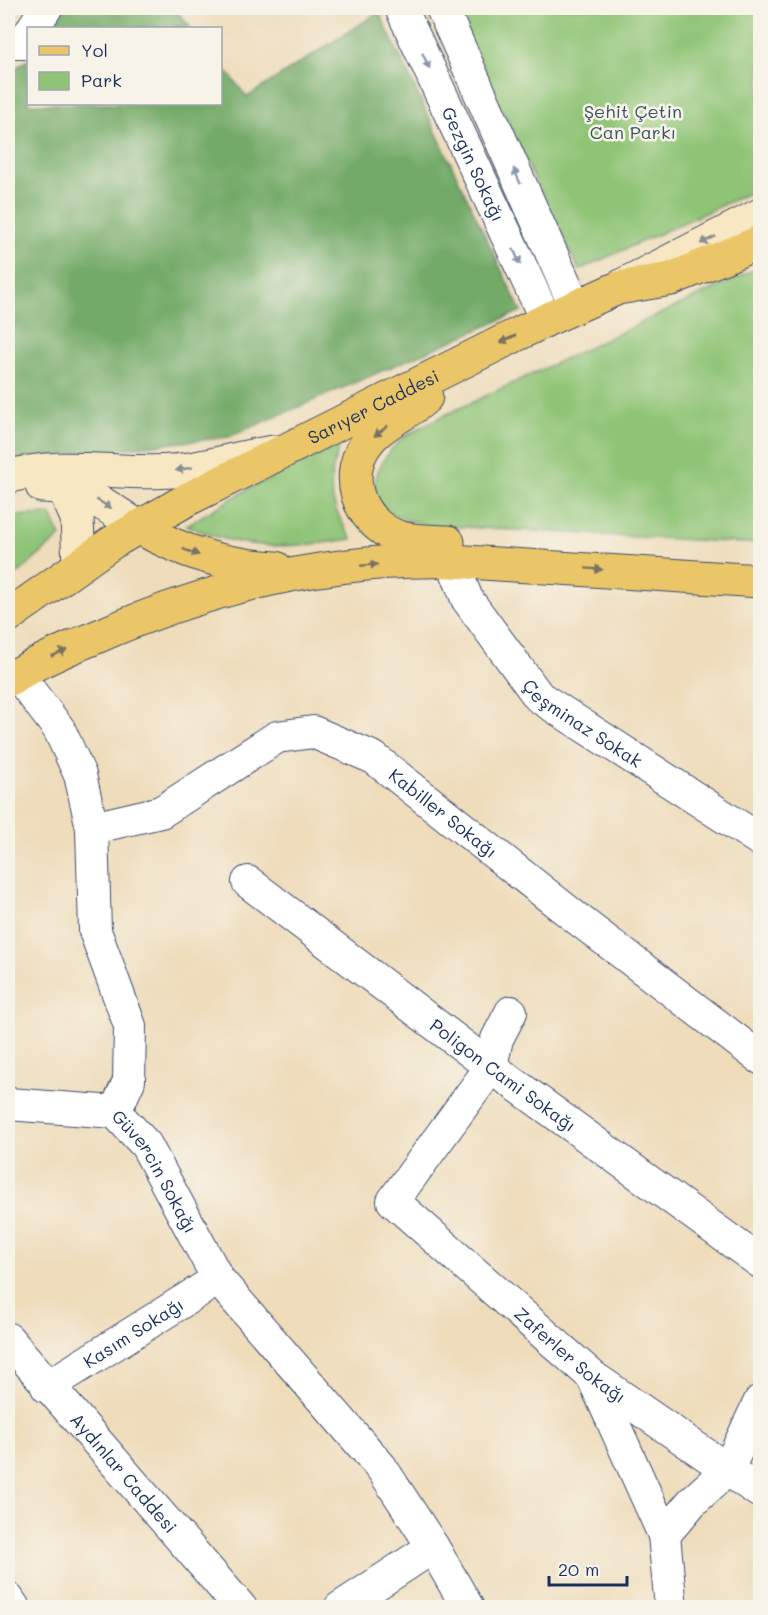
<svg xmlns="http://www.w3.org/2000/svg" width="768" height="1615" font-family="Mali,sans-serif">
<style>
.green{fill:#8fc476;stroke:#557a6a;stroke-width:1.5}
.forest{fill:#73aa67;stroke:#476c62;stroke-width:1.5}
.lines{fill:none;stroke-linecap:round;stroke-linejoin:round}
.minor-casing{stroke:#3b496c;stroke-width:34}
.secondary-casing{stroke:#3b496c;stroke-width:35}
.primary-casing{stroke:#3b496c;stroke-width:35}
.minor{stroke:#fff;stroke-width:32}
.secondary{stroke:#f7e8c3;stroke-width:33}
.primary{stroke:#ebc669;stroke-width:33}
.oneway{fill:#8d97ae}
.oneway2{fill:#898c90}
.oneway3{fill:#797363}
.labels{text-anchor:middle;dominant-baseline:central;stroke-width:5;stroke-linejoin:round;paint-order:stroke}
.park-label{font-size:18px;fill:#385464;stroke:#f7f3e8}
.street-label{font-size:18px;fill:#1b2f5e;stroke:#f7f3e8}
</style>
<rect width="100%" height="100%" fill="#f7f3e8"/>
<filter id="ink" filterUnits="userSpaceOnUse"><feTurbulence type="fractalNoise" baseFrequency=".0167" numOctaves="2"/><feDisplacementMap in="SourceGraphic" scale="12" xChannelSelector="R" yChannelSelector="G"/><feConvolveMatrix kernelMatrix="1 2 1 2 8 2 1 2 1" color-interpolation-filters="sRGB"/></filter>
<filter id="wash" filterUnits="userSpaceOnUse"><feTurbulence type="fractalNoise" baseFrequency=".008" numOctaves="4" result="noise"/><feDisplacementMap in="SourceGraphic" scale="24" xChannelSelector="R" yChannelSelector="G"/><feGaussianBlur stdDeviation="1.35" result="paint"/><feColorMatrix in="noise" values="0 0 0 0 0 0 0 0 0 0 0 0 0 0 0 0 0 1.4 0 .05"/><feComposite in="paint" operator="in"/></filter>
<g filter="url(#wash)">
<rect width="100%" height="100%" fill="#eedcba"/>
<path class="green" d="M451 8H760V188L579 270Z
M760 267V544L429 525C418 522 403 520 393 515 359 497 379 458 402 439 409 433 418 429 426 424Z
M340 445C325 484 329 505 352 539 292 548 243 552 187 525L250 488Z
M50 514 61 536 8 582V516Z"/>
<path class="forest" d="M54 8H174L191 28H48Z
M379 12 521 311 229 437 8 461V73L28 60V104H220L221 64 247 97Z"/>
</g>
<g filter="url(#ink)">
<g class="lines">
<g class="minor-casing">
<g id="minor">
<path id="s1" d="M401 8 546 320"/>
<path d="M442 8 575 306"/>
<path d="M33 28 46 8"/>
<path d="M8 43H24L28 35"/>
<path id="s2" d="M452 561 467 599 539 697 760 840"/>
<path d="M17 674 59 729 80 775 92 828 95 931 130 1026 129 1081 115 1112"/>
<path id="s3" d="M92 828 161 812 277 737 313 732 374 758 575 917 760 1058"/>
<path id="s4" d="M248 882 491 1067 760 1262"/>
<path id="s5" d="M511 1012 497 1039 491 1067 393 1201 593 1377 760 1492"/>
<path d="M8 1104 115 1112"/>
<path id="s6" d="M115 1112 146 1145 218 1279 381 1467 433 1547 468 1608"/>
<path id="s7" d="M8 1339 241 1608"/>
<path d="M593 1378 664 1535 671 1608"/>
<path id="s8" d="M47 1387 218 1279"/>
<path d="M664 1535 692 1502 728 1469 760 1401"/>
<path d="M8 1599 14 1608"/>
<path d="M340 1608 433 1547"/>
</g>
</g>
<g class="secondary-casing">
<path id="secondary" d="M623 285 760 215
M8 477C59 461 118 475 172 471 207 469 240 456 275 452
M42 486C80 486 108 506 138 527
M63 487 77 518 79 565"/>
</g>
<g class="primary-casing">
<g id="primary">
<path d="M426 397C410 413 385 421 370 439 341 473 357 522 398 537 414 542 432 541 448 542"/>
<path d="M138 527C184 553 223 565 276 568"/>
<path id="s9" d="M8 616 113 542 188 499 546 320 618 288 671 279 760 242"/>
<path d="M8 680C35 663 64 650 94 638 207 588 328 558 452 561L760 581"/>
</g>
</g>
<use href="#minor" class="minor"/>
<use href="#secondary" class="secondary"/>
<use href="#primary" class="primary"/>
</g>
<defs><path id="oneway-solid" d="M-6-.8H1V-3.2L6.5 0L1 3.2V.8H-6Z" transform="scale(1.5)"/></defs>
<g class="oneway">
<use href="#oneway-solid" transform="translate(426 61) rotate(65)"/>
<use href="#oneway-solid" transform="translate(517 176) rotate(-114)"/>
<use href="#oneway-solid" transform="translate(517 257) rotate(65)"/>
</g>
<g class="oneway2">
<use href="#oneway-solid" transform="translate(708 240) rotate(154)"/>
<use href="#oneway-solid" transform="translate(184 469) rotate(170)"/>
<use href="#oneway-solid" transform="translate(104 504) rotate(31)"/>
</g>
<g class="oneway3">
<use href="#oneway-solid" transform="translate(508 339) rotate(154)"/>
<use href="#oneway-solid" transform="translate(381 431) rotate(142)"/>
<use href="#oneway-solid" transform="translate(191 552) rotate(21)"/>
<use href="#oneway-solid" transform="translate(369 565) rotate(-5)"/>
<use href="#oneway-solid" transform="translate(594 569) rotate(4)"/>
<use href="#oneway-solid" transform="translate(59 653) rotate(-24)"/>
</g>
</g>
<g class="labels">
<g class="park-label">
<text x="633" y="111">Şehit Çetin<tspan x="633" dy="21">Can Parkı</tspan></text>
</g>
<g class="street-label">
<text stroke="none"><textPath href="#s1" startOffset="172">Gezgin Sokağı</textPath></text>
<text stroke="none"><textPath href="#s9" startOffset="422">Sarıyer Caddesi</textPath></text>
<text stroke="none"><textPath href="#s2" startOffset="213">Çeşminaz Sokak</textPath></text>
<text stroke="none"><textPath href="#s3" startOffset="400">Kabiller Sokağı</textPath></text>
<text stroke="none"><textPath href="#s4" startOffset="320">Poligon Cami Sokağı</textPath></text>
<text stroke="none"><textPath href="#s6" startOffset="72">Güvercin Sokağı</textPath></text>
<text stroke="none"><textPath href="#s8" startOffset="102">Kasım Sokağı</textPath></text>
<text stroke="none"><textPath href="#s5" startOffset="460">Zaferler Sokağı</textPath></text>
<text stroke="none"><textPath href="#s7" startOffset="177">Aydınlar Caddesi</textPath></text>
</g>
</g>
<rect width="768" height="1615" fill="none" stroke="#f7f3e8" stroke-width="30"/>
<rect x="27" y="27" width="195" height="78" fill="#f7f3e8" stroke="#9fa5b1" stroke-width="1.5"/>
<rect x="39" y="46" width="30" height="9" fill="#ebc669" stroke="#9fa5b1" stroke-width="1.5"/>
<text x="81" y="57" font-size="18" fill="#1b2f5e">Yol</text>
<rect x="39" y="72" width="30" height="18" fill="#8fc476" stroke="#9fa5b1" stroke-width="1.5"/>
<text x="81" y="87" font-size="18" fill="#1b2f5e">Park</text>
<path d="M549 1576v9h78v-9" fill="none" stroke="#1b2f5e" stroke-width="3"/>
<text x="558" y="1576" font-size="18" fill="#1b2f5e" stroke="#f7f3e8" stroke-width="4.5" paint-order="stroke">20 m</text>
</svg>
